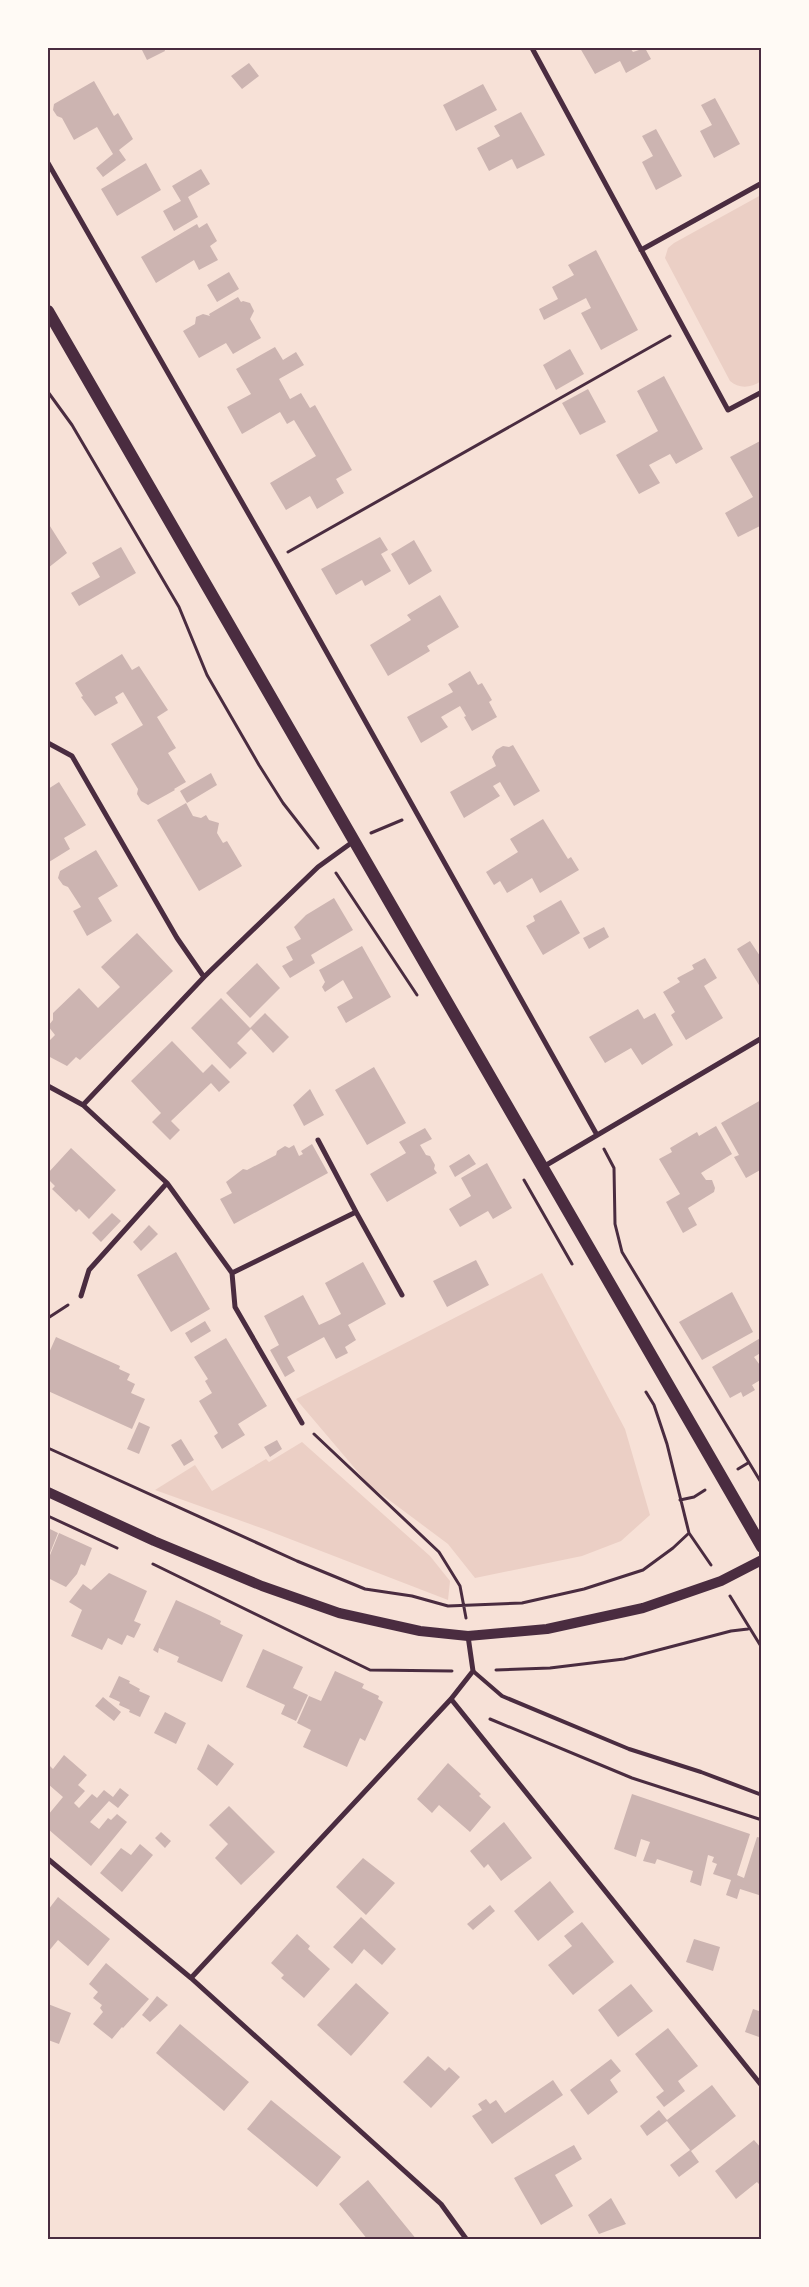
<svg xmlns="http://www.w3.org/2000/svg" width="809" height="2287" font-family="Georgia,serif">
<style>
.green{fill:#ebcfc5}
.building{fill:#ccb4b1}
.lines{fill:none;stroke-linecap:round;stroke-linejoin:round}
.path{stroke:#4a2c40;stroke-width:3}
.service{stroke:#4a2c40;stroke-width:4}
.minor{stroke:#4a2c40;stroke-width:5}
.secondary{stroke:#4a2c40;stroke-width:10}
.primary{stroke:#4a2c40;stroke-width:12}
.neatline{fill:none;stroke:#4a2c40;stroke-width:2}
</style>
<rect width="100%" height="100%" fill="#f7e1d7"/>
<path class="green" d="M761 195V381C751 388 739 389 730 381L665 258 668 248 674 243Z
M542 1273 625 1429 650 1515 621 1541 582 1556 475 1578 448 1544 369 1485 296 1399Z
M302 1442 430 1556 450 1581 448 1600 264 1529 155 1490 195 1465 212 1491 266 1459 269 1462Z"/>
<path class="building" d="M141 48H164L165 51 147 60Z
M580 48H630L633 52 645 48 651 59 626 73 620 61 595 74Z
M249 63 259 76 242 89 231 76Z
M94 81 114 116 118 113 133 139 119 150 126 160 103 177 96 168 113 154 97 127 74 140 62 118 57 116 53 110 54 104Z
M483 84 497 110 456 131 443 105Z
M715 98 740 144 714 158 700 131 712 125 701 105Z
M521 112 545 155 517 169 512 159 489 171 477 148 500 136 494 126Z
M656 129 682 176 656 190 642 162 653 156 642 136Z
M146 163 161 190 117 216 101 189Z
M201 169 210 184 188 197 198 217 174 231 163 211 181 201 172 186Z
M207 223 217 241 210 246 218 260 199 270 194 260 156 283 141 257 197 224 199 228Z
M596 250 638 330 601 350 581 313 591 308 586 298 544 320 539 309 558 299 552 287 574 275 568 265Z
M229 272 239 289 217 302 207 285Z
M238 297 241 302 243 301 250 303 254 311 250 319 261 338 233 354 226 343 199 358 183 331 195 324 196 317 203 314 210 316 209 314Z
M275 347 283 360 296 352 304 365 279 379 290 399 301 393 310 408 315 405 352 470 336 479 344 493 317 509 310 496 286 510 270 483 316 456 294 420 287 424 280 412 242 434 227 407 251 394 236 369Z
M570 349 584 374 556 390 543 365Z
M664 376 703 449 676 464 670 454 649 465 660 483 639 494 616 455 658 431 637 391Z
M588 389 606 422 580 435 562 403Z
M762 440V525L738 537 725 513 753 497 730 457Z
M48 523 67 553 48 568Z
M380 537 388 550 381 554 391 571 365 586 362 580 336 595 321 569Z
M414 540 432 571 409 585 391 554Z
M121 547 136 573 79 606 71 593 100 577 92 563Z
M440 595 459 627 427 646 430 651 388 676 370 645 411 620 407 615Z
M122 654 132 670 139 666 168 710 157 717 176 748 168 753 186 782 174 789 175 790 148 805 141 801 137 794 138 789 111 744 143 725 123 692 115 697 118 703 95 716 81 697 83 696 75 683Z
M470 671 478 685 482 683 492 700 489 702 497 717 472 731 464 717 466 716 460 706 441 717 448 727 421 743 407 717 453 692 448 684Z
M513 745 540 791 514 806 500 782 493 786 500 796 464 818 450 792 496 766 492 757 496 750 503 746 509 747Z
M211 773 217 785 187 803 180 791Z
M59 782 86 825 64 838 70 849 49 862 48 789Z
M186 803 193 816 201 818 206 815 209 820 219 823 217 833 223 843 227 841 242 866 199 891 157 820Z
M543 819 568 859 571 857 579 870 540 893 532 878 507 893 500 881 494 885 486 872 518 852 510 839Z
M96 850 118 886 98 898 112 921 87 936 73 911 81 907 68 887 63 885 58 878 60 871Z
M334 898 353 930 311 955 315 963 290 978 282 966 293 960 286 947 301 939 294 927 306 915Z
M561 900 580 933 543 955 526 926 535 921 533 916Z
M604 927 609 937 589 949 583 938Z
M137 933 173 971 80 1060 76 1057 67 1066 48 1056V1042L55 1035 48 1026 53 1020V1013L79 988 98 1008 120 987 101 967Z
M750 941 762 959V990L737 949Z
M362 946 391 997 346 1023 337 1007 353 998 343 980 325 992 322 987 325 982 319 970Z
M705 958 717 978 704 986 723 1018 686 1040 671 1015 675 1012 663 992 680 982 677 978 694 969 692 965Z
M257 963 280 988 250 1018 226 993Z
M221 998 250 1028 265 1013 289 1037 273 1053 251 1029 237 1043 247 1053 230 1069 191 1028Z
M638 1009 644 1019 655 1013 673 1045 642 1065 631 1048 605 1063 589 1037Z
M172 1041 203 1073 212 1064 230 1082 219 1092 211 1083 171 1121 180 1130 170 1140 152 1122 161 1113 131 1081Z
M374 1067 406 1123 367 1145 335 1090Z
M310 1089 324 1115 304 1126 293 1105Z
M761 1100 762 1169 746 1178 734 1157 739 1155 721 1123Z
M716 1126 732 1154 701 1173 706 1180H712L715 1188 714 1192 688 1208 697 1225 683 1233 666 1202 680 1194 659 1159 672 1152 670 1148 697 1132 699 1136Z
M425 1128 432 1139 420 1145 426 1155 430 1156 435 1165 434 1169 437 1173 387 1202 370 1174 406 1153 399 1142Z
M312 1144 328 1173 234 1224 220 1199 232 1193 226 1182 243 1169 247 1170 276 1155 277 1151 285 1146 289 1148 294 1145 299 1156 303 1154 301 1151Z
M71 1148 116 1190 89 1219 79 1209 76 1212 52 1189 55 1186 48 1179V1173Z
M469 1154 476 1164 455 1177 449 1166Z
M487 1163 512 1208 493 1219 488 1211 460 1227 449 1209 471 1196 461 1178Z
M112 1213 121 1221 101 1242 92 1233Z
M149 1225 158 1234 141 1251 133 1242Z
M176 1252 210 1309 171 1332 137 1275Z
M476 1260 489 1285 447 1307 433 1281Z
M363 1262 386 1304 348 1325 356 1340 345 1347 348 1353 336 1359 324 1337 287 1357 295 1371 285 1377 270 1350 279 1345 264 1316 303 1295 319 1325 330 1320 341 1314 325 1283Z
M732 1292 753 1332 702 1360 679 1322Z
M205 1321 211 1331 191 1343 185 1333Z
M56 1337 120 1366 119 1369 130 1374 127 1380 135 1384 131 1393 145 1399 132 1429 48 1391V1355Z
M762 1337V1352L754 1357 762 1368V1379L752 1385 755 1390 743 1397 741 1392 730 1398 712 1367Z
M226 1338 267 1406 238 1424 245 1435 222 1449 214 1436 218 1433 199 1401 212 1393 205 1381 208 1379 194 1357Z
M139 1422 150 1427 139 1454 127 1449Z
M181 1439 194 1460 184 1466 171 1445Z
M277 1440 282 1449 270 1457 264 1447Z
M48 1528 58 1533 48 1558Z
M59 1533 92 1548 85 1566 81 1564 77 1574 66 1587 48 1578V1560Z
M109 1573 147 1591 134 1621 141 1624 134 1638 127 1635 122 1645 108 1638 102 1650 71 1636 82 1610 69 1602 83 1584 91 1590Z
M176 1600 211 1616 221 1621 220 1624 243 1635 222 1682 177 1662 179 1657 159 1648 158 1653 153 1650Z
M263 1649 303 1667 293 1688 308 1695 296 1721 281 1714 285 1705 246 1687Z
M335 1671 364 1684 362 1688 379 1696 378 1699 383 1702 365 1741 360 1738 347 1767 303 1747 311 1730 297 1723 309 1696 321 1701Z
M119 1676 130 1681 129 1683 140 1689 139 1691 150 1696 140 1717 129 1712 130 1710 119 1705 120 1702 109 1697Z
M103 1697 121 1712 114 1721 95 1706Z
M165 1712 186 1723 176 1744 154 1733Z
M208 1744 234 1764 217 1786 197 1769Z
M64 1755 87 1775 78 1785 85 1791 74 1803 79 1808 92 1794 97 1798 104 1790 113 1797 120 1788 129 1795 118 1808 109 1801 90 1822 99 1829 108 1818 111 1820 117 1814 127 1822 91 1866 48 1829V1815L63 1797 48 1784V1764L53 1769Z
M448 1763 481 1794 479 1796 491 1807 470 1832 439 1805 432 1813 417 1799Z
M632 1794 750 1834 737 1875 744 1878 757 1837 762 1838V1896L740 1889 737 1899 726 1895 731 1880 713 1874 717 1864 712 1862 714 1857 708 1855 701 1886 690 1882 693 1871 657 1859 655 1864 643 1861 650 1842 641 1839 636 1857 614 1849Z
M229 1806 275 1852 241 1885 215 1858 228 1844 209 1825Z
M504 1822 532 1858 501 1881 488 1864 484 1868 470 1851Z
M161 1832 171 1841 165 1848 155 1838Z
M140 1844 153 1855 122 1892 100 1873 121 1848 131 1855Z
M363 1858 395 1883 366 1915 336 1887Z
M550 1881 574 1912 538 1941 514 1911Z
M58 1897 110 1939 88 1966 58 1940 48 1952V1910Z
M490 1905 495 1911 473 1930 467 1924Z
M361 1917 396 1949 382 1965 364 1949 352 1964 333 1947Z
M582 1922 614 1962 573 1995 548 1965 572 1946 564 1936Z
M297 1934 310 1946 308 1949 330 1969 304 1998 281 1978 284 1975 271 1963Z
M694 1939 720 1947 713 1971 686 1962Z
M106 1963 149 1999 123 2028 122 2027 112 2039 93 2024 103 2012 100 2008 102 2005 93 1998 98 1992 89 1984Z
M356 1983 389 2013 351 2056 317 2025Z
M631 1984 653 2011 618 2037 598 2010Z
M157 1996 168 2005 150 2022 142 2015Z
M48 2004 71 2013 59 2044 48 2040Z
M753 2009 762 2012 759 2037 745 2032Z
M180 2024 249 2082 224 2111 156 2053Z
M668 2028 698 2066 678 2081 685 2091 664 2107 656 2097 664 2091 635 2054Z
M428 2056 445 2071 449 2067 460 2077 431 2108 403 2082Z
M611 2059 621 2071 610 2080 618 2092 588 2115 570 2090Z
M553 2080 563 2095 492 2144 472 2116 482 2110 478 2104 486 2099 490 2104 496 2100 505 2113Z
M712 2085 736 2116 691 2151 699 2162 679 2177 670 2165 690 2150 667 2121 647 2136 640 2126 659 2110 667 2120Z
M271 2100 341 2157 317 2187 247 2129Z
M754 2140 762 2149V2187L757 2182 736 2199 715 2171Z
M574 2145 582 2159 555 2175 573 2206 541 2225 514 2178Z
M368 2180 417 2240H368L339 2204Z
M611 2198 626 2224 599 2234 588 2215Z"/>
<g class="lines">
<path class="path" d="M48 392 72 425 179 607 207 675 259 765 283 803 318 848
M288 552 670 336
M371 833 402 820
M336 873 417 995
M604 1149 614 1168 615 1224 622 1252 762 1484
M524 1180 572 1264
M48 1318 68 1305
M646 1392 654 1405 667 1444 689 1533 711 1565
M314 1434 439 1552 460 1586 466 1618
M48 1448 297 1561 365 1589 412 1596 448 1606 522 1603 584 1589 643 1570 673 1548 689 1533
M738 1469 748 1463
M680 1500 694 1497 705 1490
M48 1516 117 1548
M153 1564 370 1670 452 1671
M730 1596 762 1648
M496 1670 550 1668 624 1659 731 1631 748 1629
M490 1719 632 1778 762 1820"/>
<path class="service" d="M473 1671 502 1696 629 1749 701 1772 762 1795"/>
<path class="minor" d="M532 48 728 410 762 392
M48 163 275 560 597 1135
M641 250 762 183
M48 743 72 756 177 938 204 977
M48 1086 83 1105 167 1183 232 1273 235 1307 302 1423
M83 1105 204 977 318 867 354 841
M318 1140 356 1212
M543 1167 762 1038
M232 1273 356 1212 402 1295
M81 1296 89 1270 167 1183
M451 1699 762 2086
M48 1859 191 1978 441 2204 467 2240
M191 1978 451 1699 473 1671 468 1636"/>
<path class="secondary" d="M48 1492 154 1541 262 1586 339 1613 420 1631 468 1636 547 1629 643 1608 721 1581 762 1560"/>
<path class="primary" d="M48 311 762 1547"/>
</g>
<rect width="809" height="2287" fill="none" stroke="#fffaf5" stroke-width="98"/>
<rect x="49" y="49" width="711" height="2189" class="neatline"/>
</svg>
